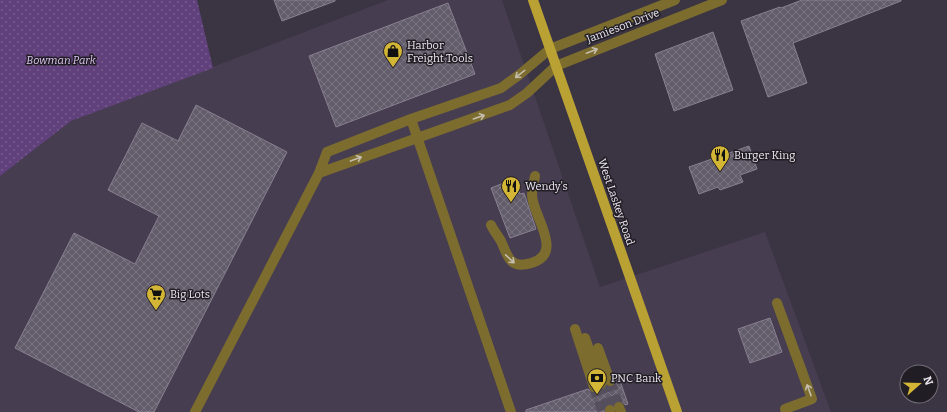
<svg xmlns="http://www.w3.org/2000/svg" width="947" height="412" font-family="Bitter,serif">
<style>
.built{fill:#473d51}
.park{fill:url(#park-dots)}
.building{fill:url(#building-cross-hatch);stroke:#888090}
.lines{fill:none;stroke-linecap:round;stroke-linejoin:round}
.minor-tunnel{stroke:#554f5d;stroke-width:10;stroke-dasharray:10 5;stroke-linecap:butt}
.minor{stroke:#7c6d2e;stroke-width:10}
.major{stroke:#b9a134;stroke-width:10}
.oneway{stroke:#c4bcac}
.labels{text-anchor:middle;dominant-baseline:central;stroke-width:3;stroke-linejoin:round;paint-order:stroke}
.street-label{font-size:11px;fill:#ebe7f0;stroke:#211d24}
.poi-label{font-size:11px;fill:#ebe7f0;stroke:#211d24;text-anchor:start}
.park-label{font-size:11px;font-style:italic;fill:#dcc6f1;stroke:#211d24}
</style>
<defs>
<pattern id="park-dots" width="8" height="8" patternUnits="userSpaceOnUse"><rect width="8" height="8" fill="#61417c"/><path d="M2 2h.1M6 6h.1" fill="none" stroke="#785c8f" stroke-width="1.8" stroke-linecap="round"/></pattern>
<pattern id="building-cross-hatch" width="8" height="8" patternUnits="userSpaceOnUse"><rect width="8" height="8" fill="#635c6b"/><path d="M0 0l8 8M0 8l8-8" fill="none" stroke="#7a7380"/></pattern>
</defs>
<rect width="100%" height="100%" fill="#3b3443"/>
<path class="built" d="M388 0H502L600 287 765 232 831 412H0V176L71 121Z"/>
<path class="park" d="M0 0H197L213 68 71 121 0 176Z"/>
<path class="building" d="M274 0H335V1L282 21Z
M802 0H901V1L793 43 807 83 768 97 741 21 780 7 781 8Z
M448 3 475 74 336 127 309 56Z
M713 32 733 90 674 111 655 54Z
M196 105 287 152 154 412H139L15 348 74 233 135 264 159 216 108 190 142 123 178 141Z
M749 146 757 169 740 175 743 182 720 190 718 187 699 194 689 167Z
M514 179 520 194 524 193 536 229 510 238 491 188Z
M770 318 782 352 750 363 738 329Z
M619 378 628 404 625 405 623 402 617 401 613 404 606 405 604 407V412H526V410L588 389 592 393H596L599 390H603L607 386 613 387 616 382V379Z"/>
<g class="lines">
<path class="minor-tunnel" d="M610 381 619 407
M601 384 610 410
M594 387 603 412"/>
<path class="minor" d="M411 119 511 412
M319 173 510 105 527 93 556 66 722 0
M491 225C494 231 498 236 501 241 507 254 509 268 527 264 568 256 532 216 532 195 532 189 534 182 535 176
M777 303 812 399 785 409
M575 329 594 387
M585 338 601 384
M598 348 610 381
M619 407 621 412
M610 410V412
M195 412 319 173 327 152 411 119 501 88 519 75 550 49 675 0"/>
<path class="major" d="M533 0 677 412"/>
</g>
<defs><path id="oneway-shaft" d="M-6 0H5M1.5-3L5.5 0L1.5 3" fill="none" stroke-width="1.6" stroke-linecap="round" stroke-linejoin="round"/></defs>
<g class="oneway">
<use href="#oneway-shaft" transform="translate(592 51) rotate(-21)"/>
<use href="#oneway-shaft" transform="translate(520 74) rotate(142)"/>
<use href="#oneway-shaft" transform="translate(479 117) rotate(-19)"/>
<use href="#oneway-shaft" transform="translate(356 159) rotate(-20)"/>
<use href="#oneway-shaft" transform="translate(510 259) rotate(43)"/>
<use href="#oneway-shaft" transform="translate(809 390) rotate(-110)"/>
</g>
<defs>
<g id="shop-pin" transform="scale(1)"><path d="M0 17L-7.5 6A9.5 9.5 0 1 1 7.5 6Z" fill="#d3b635" stroke="#211d24"/><path d="M-5-2.5h2.3a2.7 3.5 0 0 1 5.4 0H5L5.5 6h-11ZM-1.5-2.5h3a1.5 2.3 0 0 0-3 0Z" fill="#111"/></g>
<g id="restaurant-pin" transform="scale(1)"><path d="M0 17L-7.5 6A9.5 9.5 0 1 1 7.5 6Z" fill="#d3b635" stroke="#211d24"/><path d="M-5-6h1v4h1v-4h1v4h1v-4h1v5L-1.5 .5V6h-2V.5L-5-1ZM5-6V6H3V1.5H1.5Q1.5-4 5-6Z" fill="#111"/></g>
<g id="supermarket-pin" transform="scale(1)"><path d="M0 17L-7.5 6A9.5 9.5 0 1 1 7.5 6Z" fill="#d3b635" stroke="#211d24"/><path d="M-6-5.5h2.5l.6 2H6L4.5 2H-2.5L-4.4-4H-6ZM-1.5 3.2a1.3 1.3 0 1 0 .1 0ZM3 3.2a1.3 1.3 0 1 0 .1 0Z" fill="#111"/></g>
<g id="bank-pin" transform="scale(1)"><path d="M0 17L-7.5 6A9.5 9.5 0 1 1 7.5 6Z" fill="#d3b635" stroke="#211d24"/><path d="M-6-4H6V4H-6ZM0-2.3a2.3 2.3 0 1 0 0 4.6a2.3 2.3 0 1 0 0-4.6Z" fill="#111"/></g>
</defs>
<g fill-rule="evenodd">
<use href="#shop-pin" x="393" y="51"/>
<use href="#restaurant-pin" x="720" y="155"/>
<use href="#restaurant-pin" x="511" y="186"/>
<use href="#supermarket-pin" x="156" y="294"/>
<use href="#bank-pin" x="597" y="378"/>
</g>
<g class="labels">
<g class="street-label">
<text transform="translate(623 26) rotate(-21)">Jamieson Drive</text>
<text transform="translate(616 202) rotate(71)">West Laskey Road</text>
</g>
<g class="poi-label">
<text x="407" y="45">Harbor<tspan x="407" dy="13">Freight Tools</tspan></text>
<text x="734" y="155">Burger King</text>
<text x="525" y="186">Wendy's</text>
<text x="170" y="294">Big Lots</text>
<text x="611" y="378">PNC Bank</text>
</g>
<g class="park-label">
<text x="61" y="60">Bowman Park</text>
</g>
</g>
<g transform="translate(919 384) rotate(70)"><circle r="19" fill="#211d24" stroke="#726e76"/>
<path d="M0-3L7 15L0 10L-7 15Z" fill="#d3b635"/>
<text y="-6" font-size="11" font-weight="bold" text-anchor="middle" fill="#ebe7f0">N</text>
</g>
</svg>
